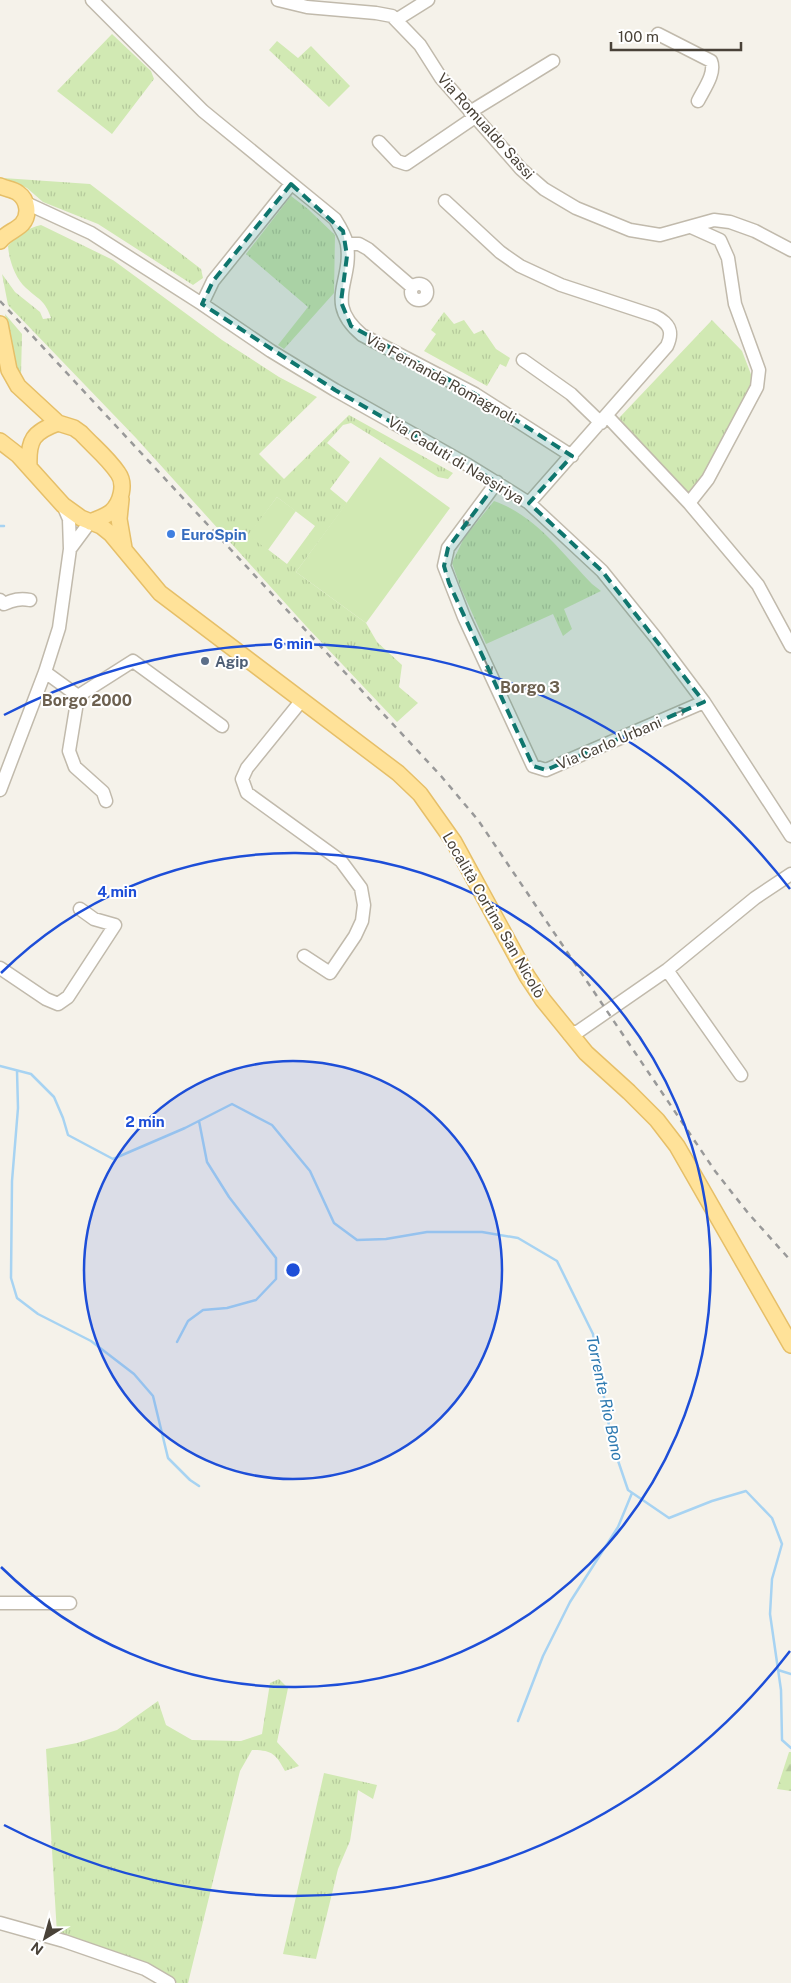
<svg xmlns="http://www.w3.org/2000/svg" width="791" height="1983" font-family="'Public Sans',sans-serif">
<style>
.grass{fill:url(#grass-tufts);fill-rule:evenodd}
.forest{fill:url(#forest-firs)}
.green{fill:#d1e9b3}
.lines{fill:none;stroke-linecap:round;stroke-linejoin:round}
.stream{stroke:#a7d3f2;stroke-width:2.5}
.minor-casing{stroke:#c1baac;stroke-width:15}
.major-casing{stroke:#e6bf68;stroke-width:18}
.minor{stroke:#fff;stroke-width:12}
.major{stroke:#ffe299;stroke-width:15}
.rail{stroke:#999;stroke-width:2.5;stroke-dasharray:6 6;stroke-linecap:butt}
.oneway{stroke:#9b9792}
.marked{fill:#0f766e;fill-opacity:0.2;stroke:#0f766e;stroke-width:4;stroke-dasharray:10 6;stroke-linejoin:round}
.ring{fill:none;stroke:#1d4ed8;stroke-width:2.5}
.shop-dot{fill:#3f7fe0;stroke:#fff;stroke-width:2}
.service-dot{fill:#5c6f8a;stroke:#fff;stroke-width:2}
.labels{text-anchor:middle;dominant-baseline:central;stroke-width:4;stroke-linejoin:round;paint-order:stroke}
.street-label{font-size:15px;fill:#494238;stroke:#fff}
.shop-label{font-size:15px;font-weight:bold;fill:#366cbe;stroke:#fff;text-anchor:start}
.service-label{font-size:15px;font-weight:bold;fill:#4e5e75;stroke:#fff;text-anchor:start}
.neighbourhood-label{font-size:16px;font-weight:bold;fill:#6c604f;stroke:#fff}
.water-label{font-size:16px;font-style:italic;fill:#2d79b0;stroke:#fff}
.centre{fill:#1d4ed8;stroke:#fff;stroke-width:2.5}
.ring-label{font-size:15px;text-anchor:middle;font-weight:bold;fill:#1d4ed8;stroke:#fff;stroke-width:4;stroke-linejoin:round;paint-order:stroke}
</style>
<defs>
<pattern id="grass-tufts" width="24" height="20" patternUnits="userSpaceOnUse" patternTransform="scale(1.25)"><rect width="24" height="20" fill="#d1e9b3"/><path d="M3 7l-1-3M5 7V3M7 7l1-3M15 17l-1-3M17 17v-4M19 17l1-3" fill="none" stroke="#b5c99b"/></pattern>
<pattern id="forest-firs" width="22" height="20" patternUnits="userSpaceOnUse" patternTransform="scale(1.25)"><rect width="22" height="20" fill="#d1e9b3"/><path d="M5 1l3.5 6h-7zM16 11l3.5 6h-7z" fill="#b5c99b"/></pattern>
</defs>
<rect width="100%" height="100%" fill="#f5f2ea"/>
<path class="grass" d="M112 34 151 71 154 79 112 134 57 91Z
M277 41 298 58 311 46 350 86 329 107 269 50Z
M3 178 90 184 201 269 203 278 193 285 98 224 43 202 27 188Z
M291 196 308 209 335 235 334 293 284 349 278 345 308 307 246 254Z
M41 225 113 260 222 340 279 377 317 397 259 454 284 479 349 415 453 473 448 479 438 477 351 423 343 425 327 443 350 462 330 489 347 503 296 572 366 623 377 642 402 665 399 687 418 703 397 722 306 626 136 438 8 305 2 274 15 292 40 312 43 319 51 318C45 300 39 300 26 288 15 278 9 260 8 246 17 235 28 228 41 225ZM277 497 315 526 287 564 249 535Z
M444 312 454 324 464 320 474 334 483 330 496 349 510 358 506 367 500 364 487 386 424 351 436 334 431 330Z
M5 314 22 334 21 375 13 363Z
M712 320 742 351 754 382 709 471 689 497 619 418Z
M494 501C535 515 563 554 592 584L601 591 564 609 572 629 563 636 553 614 486 644 460 586 452 563 464 538Z
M279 1679 288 1688 277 1742 299 1766 285 1771C276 1754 272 1750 252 1750L240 1771 188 1983H177L156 1968 57 1934 46 1749 77 1743 117 1730 158 1701 166 1725 192 1740 241 1741 262 1734 270 1683Z
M324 1773 377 1785 373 1799 358 1790 350 1841 338 1869 316 1959 283 1954Z"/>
<path class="forest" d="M789 1752H791V1791L777 1789Z"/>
<path class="green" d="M380 457 450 508 366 623 296 572Z
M277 497 296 511 268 550 248 535Z"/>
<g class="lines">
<path class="stream" d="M0 526H4
M0 1066 31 1074 54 1097 63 1118 68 1135 113 1159 185 1128 232 1104 272 1125 310 1171 334 1223 357 1240 386 1239 427 1232H482L518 1238 557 1261 593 1334 612 1443 628 1490 669 1518 712 1501 746 1491 772 1518 782 1544 772 1579 770 1614 781 1690 782 1740 791 1748
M17 1071 18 1108 12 1181 11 1278 17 1298 38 1314 91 1341 134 1374 153 1396 168 1458 190 1480 199 1486
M177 1342 188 1321 203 1310 227 1308 256 1300 276 1279V1258L229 1197 207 1162 199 1121
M778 1670 791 1674
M518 1721 543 1656 570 1602 618 1527 632 1493"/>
<g class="minor-casing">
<path id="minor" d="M92 0 203 111 335 219C340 227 345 235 347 244 353 283 323 302 362 335L475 394 572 456
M278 0 307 7 376 13 392 16 420 45 441 78 521 169 544 189 576 208 630 230 660 235 714 220 730 222 755 231 791 250
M396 20 428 0
M658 34 711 61C716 73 704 89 698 101
M470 112 553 61
M379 142 397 161 406 164 475 117
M445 201 500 252 520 266 561 285 655 316C669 323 674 331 667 346L529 503
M26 203 91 233 202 304 271 351 335 390 468 465 529 503 602 571 656 638 704 702 791 836
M347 244H359L368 249 412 287
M411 292a8 8 0 1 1 16 0a8 8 0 1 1-16 0Z
M202 304 213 281 291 184
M523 360 571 394 601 423
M607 416 689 503 758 585 791 646
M497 482 448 548 444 566 464 617 533 766 546 770 704 702
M689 503 708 479 757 387 759 370 735 304 728 258 720 240 691 227
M70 549 90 522
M0 600 4 604C13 600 20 598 30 600
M45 672 78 696 69 751 75 767 103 792 106 801
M78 696 133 661 222 726
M302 700 247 768 242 779 247 793 341 861 361 888 364 905 362 921 355 936 330 973 304 956
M0 790 45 672 59 628 70 549 69 519 63 505
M0 968 46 999 58 1004 68 997 115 925 94 919 80 909
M667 970 741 1075
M569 1034 579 1031 667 970 755 898 791 874
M0 1603H70
M0 1923 64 1941 145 1969 169 1983"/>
</g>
<g class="major-casing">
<path id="major" d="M0 186C6 189 13 189 18 193 28 200 30 215 22 224 15 231 6 233 0 241
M0 324 9 370 18 386 58 423
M0 441 18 455 63 505 81 518 101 526 111 534 160 593 398 773 420 794 454 842 527 976 543 1000 586 1053 629 1092 657 1120 677 1146 791 1345
M29 466C28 440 33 432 58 423L74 428 81 433C93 446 108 458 118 473 126 484 121 503 111 512 105 517 97 519 90 522
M121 499 119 519 124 548"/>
</g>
<use href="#minor" class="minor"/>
<use href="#major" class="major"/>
<path class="rail" d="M0 301 441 776 478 820 715 1171 748 1213 791 1261"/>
</g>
<defs><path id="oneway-shaft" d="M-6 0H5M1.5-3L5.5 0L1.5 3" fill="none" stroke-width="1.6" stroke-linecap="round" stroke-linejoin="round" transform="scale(1.25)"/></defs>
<g class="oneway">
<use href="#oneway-shaft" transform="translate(468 521) rotate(127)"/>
<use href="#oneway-shaft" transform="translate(488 667) rotate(65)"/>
<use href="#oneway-shaft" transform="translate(679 712) rotate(-23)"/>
</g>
<path class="marked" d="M291 184 343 231 347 256 341 302 351 326 475 394 572 456 529 503 602 571 704 702 546 770 533 766 449 583 444 566 448 548 497 482 335 390 202 304 213 281Z"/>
<circle cx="293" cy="1270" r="209" fill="#1d4ed8" fill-opacity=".12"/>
<g class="ring">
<circle cx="293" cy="1270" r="209"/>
<path d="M1 973A417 417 0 1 1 1 1567"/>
<path d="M790 1651A626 626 0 0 1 4 1825M4 715A626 626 0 0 1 790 889"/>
</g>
<circle class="shop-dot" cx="171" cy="534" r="5"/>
<circle class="service-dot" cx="205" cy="661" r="5"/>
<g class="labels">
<g class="street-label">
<text transform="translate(486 126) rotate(48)">Via Romualdo Sassi</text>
<text transform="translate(441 378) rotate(29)">Via Fernanda Romagnoli</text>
<text transform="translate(456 460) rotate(31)">Via Caduti di Nassiriya</text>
<text transform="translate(609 743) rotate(-23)">Via Carlo Urbani</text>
<text transform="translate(494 915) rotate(60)">Località Cortina San Nicolò</text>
</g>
<g class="shop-label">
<text x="181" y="534">EuroSpin</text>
</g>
<g class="service-label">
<text x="215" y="661">Agip</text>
</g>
<g class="neighbourhood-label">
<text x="530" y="687">Borgo 3</text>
<text x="87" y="700">Borgo 2000</text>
</g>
<g class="water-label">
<text transform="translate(605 1398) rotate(78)">Torrente Rio Bono</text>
</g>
</g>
<circle cx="293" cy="1270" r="8" class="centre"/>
<g class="ring-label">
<text x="293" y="649">6 min</text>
<text x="117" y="897">4 min</text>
<text x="145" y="1127">2 min</text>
</g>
<g transform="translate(45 1938) rotate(217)" stroke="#ffffff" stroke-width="4" paint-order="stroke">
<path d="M0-4L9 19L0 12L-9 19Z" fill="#494238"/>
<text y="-8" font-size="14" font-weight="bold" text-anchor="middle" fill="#494238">N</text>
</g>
<path d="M611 42v8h130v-8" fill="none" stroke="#494238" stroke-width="2.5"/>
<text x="618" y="42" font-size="15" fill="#494238" stroke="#ffffff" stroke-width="4" paint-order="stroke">100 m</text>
</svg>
